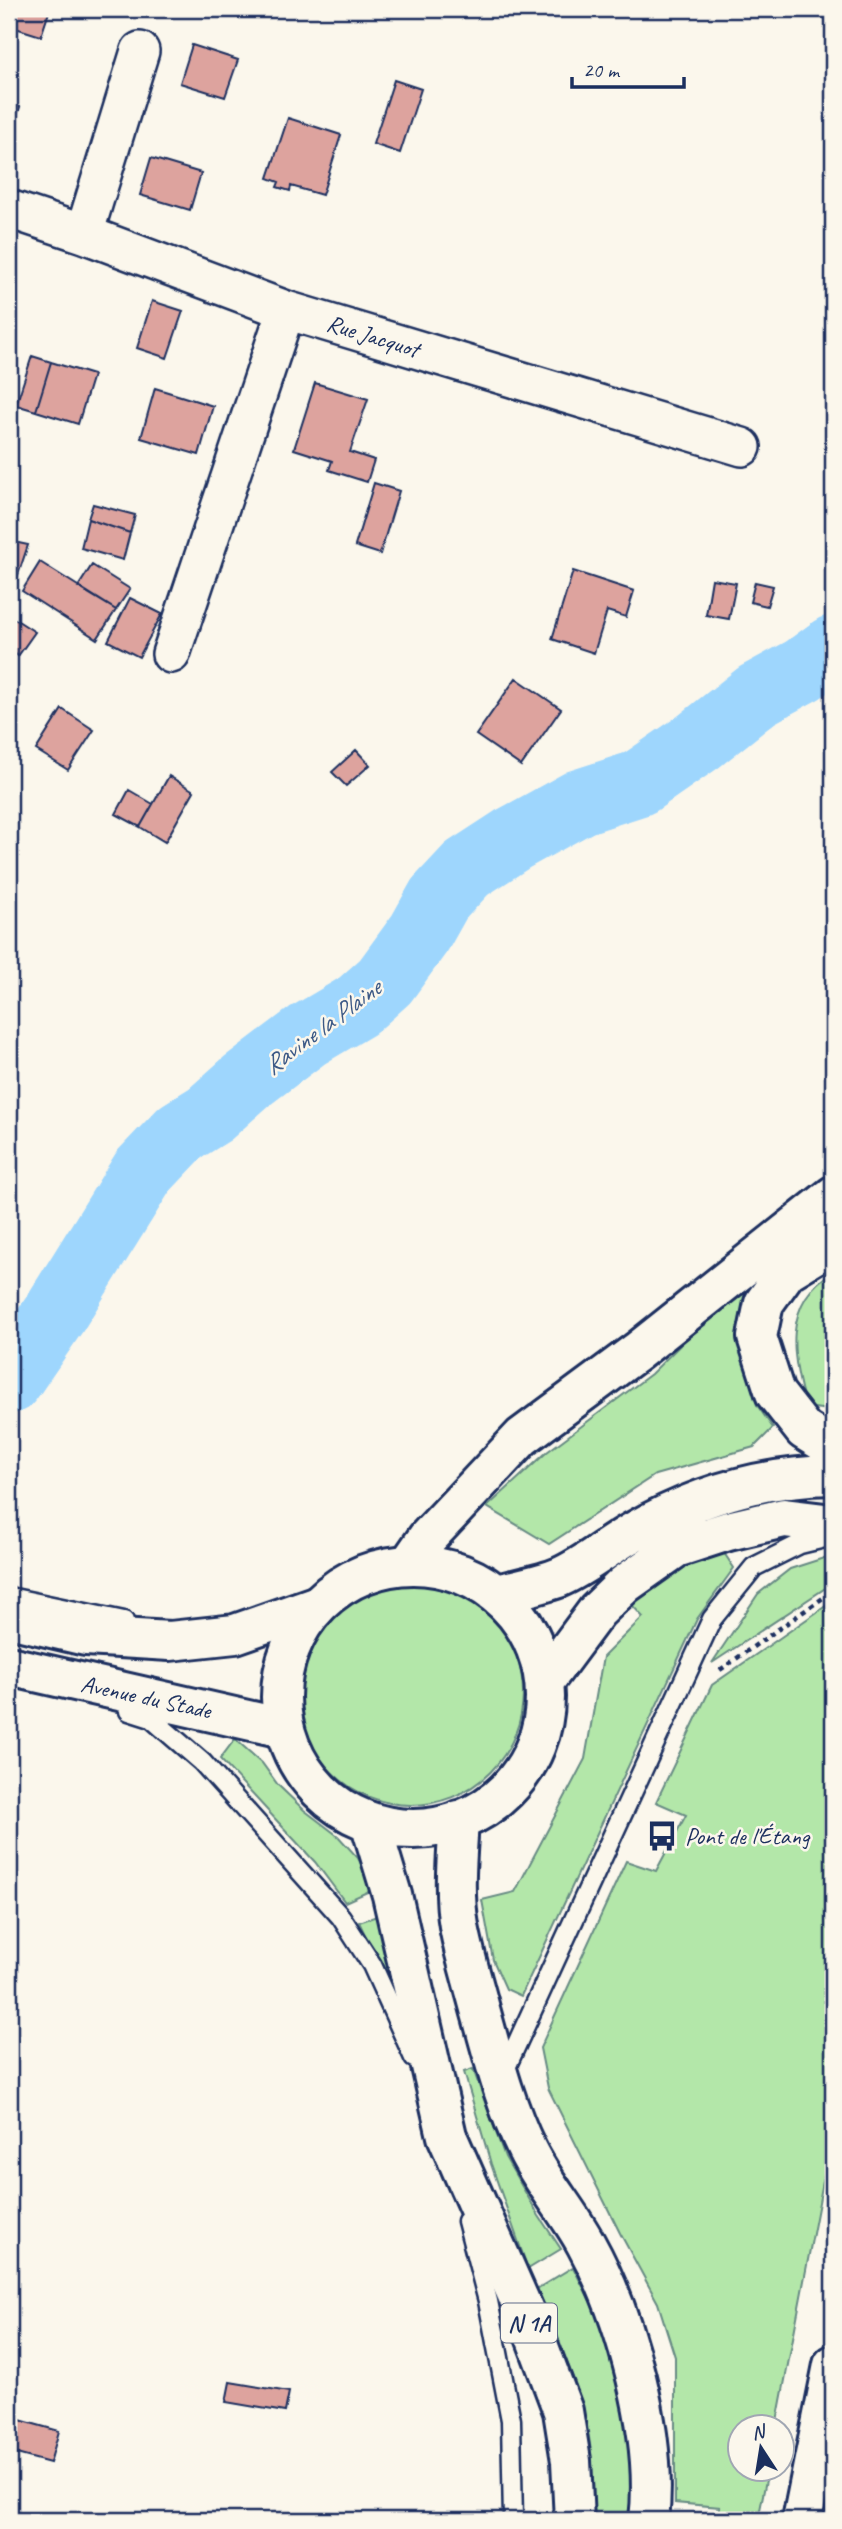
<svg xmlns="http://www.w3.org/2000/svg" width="842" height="2529" font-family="Caveat,sans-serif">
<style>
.green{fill:#b3e7a9;stroke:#678b84;stroke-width:2}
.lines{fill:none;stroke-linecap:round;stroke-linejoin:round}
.river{stroke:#9ed6fd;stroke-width:66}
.building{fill:#dda39e;stroke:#1b2f5e;stroke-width:2}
.lane-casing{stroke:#1b2f5e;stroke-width:23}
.street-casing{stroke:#1b2f5e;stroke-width:42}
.secondary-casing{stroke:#1b2f5e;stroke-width:44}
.primary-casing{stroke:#1b2f5e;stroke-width:44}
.highway-casing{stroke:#1b2f5e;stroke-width:44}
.path{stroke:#1b2f5e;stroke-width:4.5;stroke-dasharray:5 5;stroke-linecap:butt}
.lane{stroke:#fbf7ec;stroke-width:18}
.street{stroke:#fbf7ec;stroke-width:37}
.secondary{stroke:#fbf7ec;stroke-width:38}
.primary{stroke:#fbf7ec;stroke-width:38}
.highway{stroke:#fbf7ec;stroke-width:38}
.labels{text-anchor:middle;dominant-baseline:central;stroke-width:5;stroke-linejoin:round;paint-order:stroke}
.shield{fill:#fbf7ec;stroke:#5e6b89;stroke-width:2}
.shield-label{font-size:23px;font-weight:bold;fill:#1b2f5e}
.street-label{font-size:24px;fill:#1b2f5e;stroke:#fbf7ec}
.poi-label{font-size:24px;fill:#1b2f5e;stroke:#fbf7ec;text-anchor:start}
.water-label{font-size:26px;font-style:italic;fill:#3c5986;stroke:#fbf7ec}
</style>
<rect width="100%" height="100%" fill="#fbf7ec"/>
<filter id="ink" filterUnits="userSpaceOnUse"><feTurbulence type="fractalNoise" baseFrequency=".0143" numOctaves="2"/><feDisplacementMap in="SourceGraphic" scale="14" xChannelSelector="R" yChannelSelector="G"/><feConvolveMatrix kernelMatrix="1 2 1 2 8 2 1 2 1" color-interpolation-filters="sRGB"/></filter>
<g filter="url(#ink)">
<path class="green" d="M833 1272V1413L829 1410 806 1407C792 1359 781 1302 833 1272Z
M752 1274 760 1280 743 1317V1357L757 1405 773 1428 754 1447 655 1475 549 1544 487 1507 547 1452 651 1374Z
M724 1553 734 1568 697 1619 521 1996 506 1989 493 1960 482 1900 515 1892 585 1759 603 1657 643 1617 631 1604 686 1565Z
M827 1557H833V1583L712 1663 758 1594 790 1569Z
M299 1693a112 112 0 1 1 224 0a112 112 0 1 1-224 0Z
M833 1601V2129L776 2427 740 2428V2470H768L758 2520H718L720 2507 675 2503V2357L658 2303 620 2233 548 2088 540 2048 626 1861 656 1871 686 1815 656 1802 712 1685Z
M235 1739 262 1763 278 1785 304 1810 338 1836 358 1858 374 1889 345 1902 315 1862 220 1759Z
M380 1915 400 1991 393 1993 359 1922Z
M473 2069 505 2157 539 2216 561 2249 528 2269 491 2164 464 2072Z
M573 2267 605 2330 629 2405 638 2520H593C594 2487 593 2450 585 2417 575 2373 553 2331 535 2290Z"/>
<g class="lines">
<path class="river" d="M9 1381 54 1315 143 1172 181 1132 210 1114 247 1081 308 1035 357 1006 385 981 420 933 439 899 467 869 513 839 580 802 639 783 698 742 757 695 803 670 833 648"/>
</g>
<path class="building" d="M9 9H50L41 36 9 26Z
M192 45 238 60 225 97 180 83Z
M394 80 421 89 400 153 373 144Z
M9 104 20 107 9 140Z
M288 118 341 135 322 195 291 186 290 191 277 187 279 182 268 178Z
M151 158 201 173 190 210 140 195Z
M152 301 183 311 167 358 137 348Z
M32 356 51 362 36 411 16 405Z
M51 362 93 375 78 424 36 411Z
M315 383 368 399 350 452 374 460 367 482 329 470 332 461 294 449Z
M155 388 213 406 199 455 141 438Z
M374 483 399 491 380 554 355 546Z
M93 504 135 515 130 533 88 519Z
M88 519 130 533 123 560 81 548Z
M9 541 28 545 12 593 9 590Z
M40 562 116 610 97 639 22 591Z
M92 565 130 589 116 610 78 587Z
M573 571 634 591 626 617 607 611 594 653 552 639Z
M712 579 736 583 729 619 706 615Z
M755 582 773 586 767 606 750 602Z
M130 598 162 614 139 657 108 641Z
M15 619 35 632 18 656 9 649V628Z
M516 678 561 709 521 766 476 735Z
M62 709 94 730 68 770 36 750Z
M356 750 370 765 346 786 332 772Z
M169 776 194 791 165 842 140 827Z
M129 790 153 804 140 827 116 814Z
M230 2382 289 2392 285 2412 226 2402Z
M9 2417 59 2431 50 2463 9 2452Z"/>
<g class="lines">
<g class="lane-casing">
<path id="lane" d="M9 1597 124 1621
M129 1711 151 1718 202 1762 341 1917 372 1965 414 2058
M503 2074 712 1619 754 1567 800 1544 833 1536
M467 2221 488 2301 511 2420 513 2520"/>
</g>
<g class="street-casing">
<path id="street" d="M9 209 84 234 286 310 742 447
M84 234 140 51
M171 654 286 310"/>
</g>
<g class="secondary-casing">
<path id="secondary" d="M9 1618 86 1636 170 1641 235 1634 315 1606
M9 1666 283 1728"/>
</g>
<g class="primary-casing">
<path id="primary" d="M281 1697a132 132 0 1 1 264 0a132 132 0 1 1-264 0Z
M498 1594C516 1589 544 1584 560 1577 585 1566 610 1545 633 1532 695 1496 762 1476 833 1475
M545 1681 597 1611 625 1584 676 1548 728 1531 784 1518 833 1524
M459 1820C457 1855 453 1892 459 1926 464 1954 473 1982 480 2009 493 2056 505 2105 527 2150 543 2183 569 2212 586 2244 626 2316 659 2438 649 2520
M370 1822 392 1895 447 2136 533 2331 563 2411 571 2461 574 2520"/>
</g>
<g class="highway-casing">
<path id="highway" d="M833 1243 787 1271 764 1303 757 1337 775 1393 804 1430 833 1448
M409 1564 427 1538 522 1437 638 1351 833 1196
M802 2520 833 2365"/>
</g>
<path class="path" d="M720 1670 833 1591"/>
<use href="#lane" class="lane"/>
<use href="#street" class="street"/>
<use href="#secondary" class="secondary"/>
<use href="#primary" class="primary"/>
<use href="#highway" class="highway"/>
</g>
</g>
<defs>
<g id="bus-bare" transform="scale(2.415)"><path d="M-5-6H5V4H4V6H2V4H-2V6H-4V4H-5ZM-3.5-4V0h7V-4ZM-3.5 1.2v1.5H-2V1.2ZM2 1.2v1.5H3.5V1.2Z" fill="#1b2f5e" stroke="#fbf7ec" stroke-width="2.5" paint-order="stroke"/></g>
</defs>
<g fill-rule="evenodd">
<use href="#bus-bare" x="662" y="1836"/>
</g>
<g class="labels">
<rect class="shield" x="501" y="2303.5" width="56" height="39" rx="5"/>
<g class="shield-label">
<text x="529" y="2323">N 1A</text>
</g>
<g class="street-label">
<text transform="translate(373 336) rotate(17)">Rue Jacquot</text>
<text transform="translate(146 1697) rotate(12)">Avenue du Stade</text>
</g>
<g class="poi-label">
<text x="685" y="1836">Pont de l'Étang</text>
</g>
<g class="water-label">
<text transform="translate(322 1027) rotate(-37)">Ravine la Plaine</text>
</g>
</g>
<rect width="842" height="2529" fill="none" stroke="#fbf7ec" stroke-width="35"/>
<rect x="18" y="18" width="807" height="2494" fill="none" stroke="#1b2f5e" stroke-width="2.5" filter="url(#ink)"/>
<g transform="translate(761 2448) rotate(348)"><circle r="33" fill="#fbf7ec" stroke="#a1a7b3" stroke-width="2"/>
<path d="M0-5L12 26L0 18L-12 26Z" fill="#1b2f5e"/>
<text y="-10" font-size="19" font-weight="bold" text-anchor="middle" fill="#1b2f5e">N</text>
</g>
<path d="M572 77v10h112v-10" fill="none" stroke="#1b2f5e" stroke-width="3.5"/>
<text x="583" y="77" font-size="21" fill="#1b2f5e" stroke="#fbf7ec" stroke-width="5" paint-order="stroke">20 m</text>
</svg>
